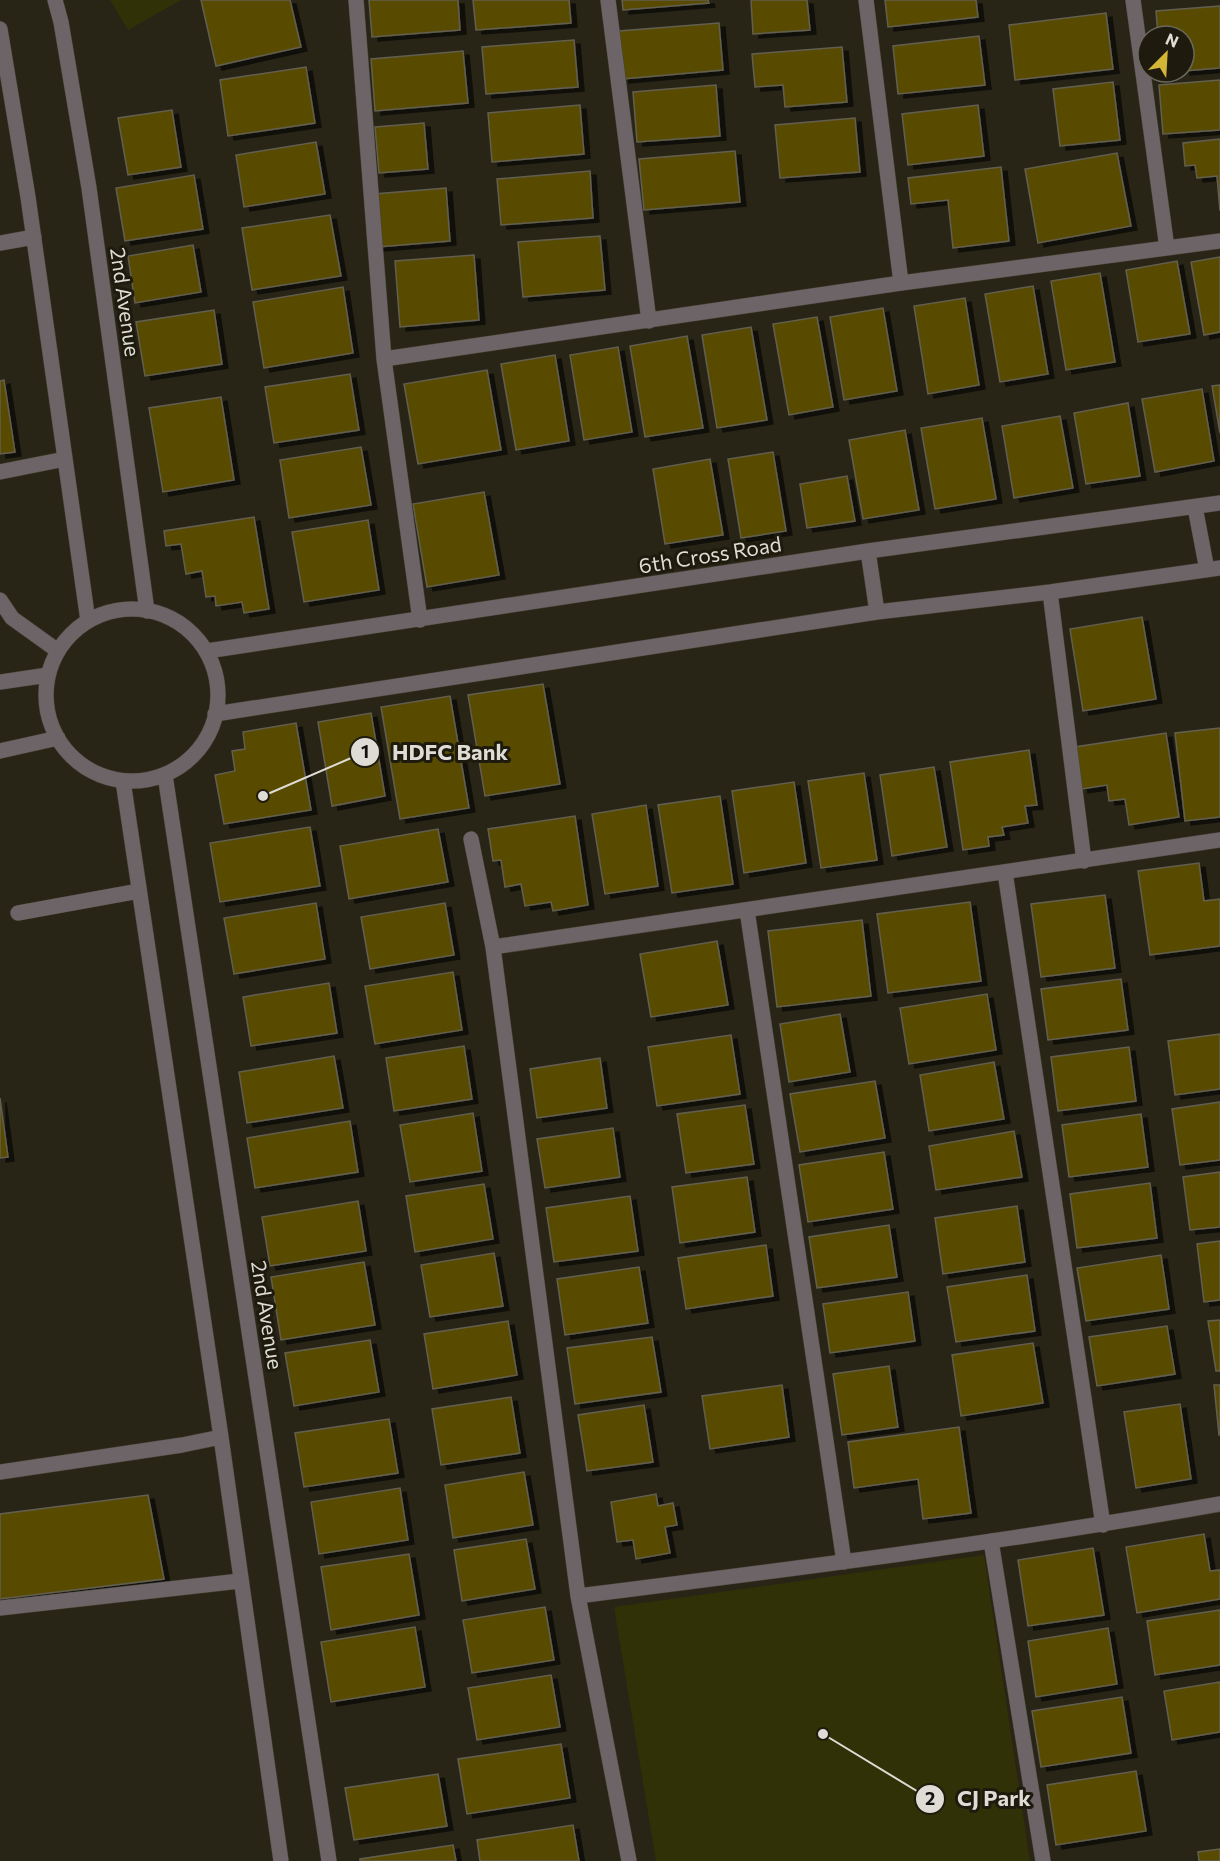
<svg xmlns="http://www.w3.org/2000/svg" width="1220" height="1861" font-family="Commissioner,sans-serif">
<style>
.green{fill:#303106}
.building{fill:#594b05;stroke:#635f50;stroke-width:1.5;filter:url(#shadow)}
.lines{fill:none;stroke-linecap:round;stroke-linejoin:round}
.minor-casing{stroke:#454235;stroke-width:16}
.minor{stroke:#6c6466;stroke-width:15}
.labels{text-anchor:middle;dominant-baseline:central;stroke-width:6;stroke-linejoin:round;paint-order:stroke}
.street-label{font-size:21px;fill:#dedcd4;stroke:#1e1b0e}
.leader{fill:none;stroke:#dedcd4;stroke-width:2}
.callout-dot{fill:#dedcd4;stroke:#1e1b0e;stroke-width:2}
.mark-label{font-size:18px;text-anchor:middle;font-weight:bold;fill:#111}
.callout-label{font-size:22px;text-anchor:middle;font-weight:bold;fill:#dedcd4;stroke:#1e1b0e;stroke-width:6;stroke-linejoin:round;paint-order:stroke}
</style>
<defs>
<filter id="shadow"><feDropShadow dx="6" dy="4" stdDeviation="0" flood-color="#0009"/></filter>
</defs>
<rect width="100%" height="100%" fill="#282517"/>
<path class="green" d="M110 0H181L128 30Z
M984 1555 1030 1861H656L614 1607Z"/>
<path class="building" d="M201 0H290L301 47 216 66Z
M369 0H458L460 30 372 37Z
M473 0H569L571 23 476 30Z
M622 0H708L709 3 623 10Z
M751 0H807L810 30 753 34Z
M885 0H976L978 17 888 27Z
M1220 6V68L1184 71V36H1158L1156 11Z
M1106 13 1113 69 1015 80 1009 25Z
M719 23 723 70 623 79 619 31Z
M979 36 985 85 898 94 893 46Z
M574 40 578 87 486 94 482 47Z
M842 47 847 102 785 107 783 85 755 87 752 54Z
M463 51 468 103 375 111 371 59Z
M306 67 315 123 228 136 220 80Z
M1220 80V130L1163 134 1159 85Z
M1113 82 1120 140 1060 146 1053 89Z
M716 85 720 136 637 142 633 92Z
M580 105 584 154 492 162 488 113Z
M978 105 984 156 908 165 902 114Z
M172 110 181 167 128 175 118 118Z
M855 118 860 172 780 178 775 125Z
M424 123 428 169 379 173 375 127Z
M1220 139V211L1217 176 1197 178 1195 165 1185 166 1183 143Z
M316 142 325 194 244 207 236 155Z
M735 151 740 202 644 210 639 159Z
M1117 153 1131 226 1038 243 1025 169Z
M1001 167 1009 241 953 248 948 200 911 204 908 178Z
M590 171 593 218 501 225 497 179Z
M194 175 203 229 125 241 116 188Z
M446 188 450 241 378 247 374 194Z
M330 215 341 276 252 290 242 228Z
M600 236 605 290 523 297 518 242Z
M193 245 201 292 135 303 128 256Z
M474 255 479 320 400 327 395 261Z
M1220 257V332L1204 335 1191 262Z
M1177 261 1190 334 1138 342 1126 270Z
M1100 273 1115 362 1066 370 1051 281Z
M1033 286 1048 374 1000 382 985 294Z
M343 287 353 353 264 368 253 302Z
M965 298 979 385 928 394 914 306Z
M883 308 897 391 844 400 830 317Z
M214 310 222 364 145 376 136 322Z
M817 317 833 407 789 415 773 324Z
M751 327 767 420 717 428 702 335Z
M687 336 703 428 645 437 630 346Z
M618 347 632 432 584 440 570 355Z
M555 355 569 441 516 450 501 364Z
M487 370 501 450 418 464 404 384Z
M350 374 359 430 274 443 265 387Z
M4 380 15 452 0 454V381Z
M1220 385V433L1212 386Z
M1202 389 1214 461 1155 472 1142 399Z
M221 397 234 480 163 492 149 408Z
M1128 403 1140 476 1086 484 1074 413Z
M1060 416 1073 488 1014 498 1002 426Z
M982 418 996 499 935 509 921 428Z
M905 430 919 510 863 519 849 440Z
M361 447 371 505 289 518 280 460Z
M773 452 786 531 741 538 728 459Z
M710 459 723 535 665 544 653 469Z
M847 476 855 521 807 528 800 484Z
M484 492 499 575 427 587 413 504Z
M254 517 269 609 244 613 242 602 216 606 215 596 206 597 202 571 186 574 181 544 166 546 164 531Z
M368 520 379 590 304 602 292 532Z
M1142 617 1156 699 1083 711 1070 629Z
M543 684 560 784 485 796 468 695Z
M450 696 469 808 400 819 381 707Z
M371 713 385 796 332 806 318 722Z
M296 723 311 810 224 824 215 775 235 771 232 751 245 749 243 732Z
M1220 728V817L1185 821 1175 733Z
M1166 733 1179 817 1129 825 1125 799 1109 801 1107 785 1082 789 1075 747Z
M1029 750 1037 805 1025 806 1028 823 1002 827 1004 835 988 837 989 846 963 850 950 762Z
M934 767 947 847 892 856 880 775Z
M864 773 877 860 821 868 808 781Z
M794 782 806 863 744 873 732 791Z
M720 796 733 884 672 893 658 805Z
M646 805 658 886 605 894 592 814Z
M575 816 588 905 553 911 551 902 525 906 521 884 505 887 501 860 493 861 488 829Z
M310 827 320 886 220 902 210 843Z
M438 829 448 882 349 899 340 846Z
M1199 863 1204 901 1220 899V946L1150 955 1138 871Z
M1105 895 1115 968 1041 977 1031 904Z
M970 902 981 981 888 993 877 914Z
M316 903 325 959 234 974 224 918Z
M445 903 454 955 370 969 361 917Z
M862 920 871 996 777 1007 768 931Z
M717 941 728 1005 651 1017 640 954Z
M453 972 462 1030 375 1044 365 986Z
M1121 979 1128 1030 1048 1040 1041 989Z
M329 983 337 1033 251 1046 243 997Z
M987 994 996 1050 909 1064 900 1008Z
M840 1014 850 1072 789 1082 780 1024Z
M1220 1034V1089L1175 1095 1168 1041Z
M731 1035 740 1094 657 1106 648 1047Z
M464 1046 472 1099 394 1111 386 1058Z
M1129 1047 1136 1101 1058 1111 1051 1057Z
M334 1056 343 1108 247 1123 239 1072Z
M600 1058 607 1108 537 1118 530 1069Z
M994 1062 1004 1119 929 1131 920 1075Z
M875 1081 885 1138 800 1152 790 1094Z
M0 1098 8 1157 0 1158Z
M1220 1102V1160L1180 1165 1172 1109Z
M745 1105 754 1164 686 1173 677 1114Z
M473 1113 482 1171 410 1182 400 1125Z
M1141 1114 1148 1167 1069 1177 1062 1125Z
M350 1121 358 1172 255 1188 247 1138Z
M613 1128 620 1177 545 1188 537 1139Z
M1014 1131 1022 1177 936 1190 929 1146Z
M884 1152 893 1209 808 1222 799 1165Z
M1220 1172V1227L1190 1230 1183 1177Z
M747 1177 755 1232 680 1243 672 1187Z
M1150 1183 1157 1238 1077 1248 1070 1194Z
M484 1184 493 1239 415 1252 406 1196Z
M630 1196 638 1251 554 1262 546 1208Z
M358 1201 366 1251 270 1266 262 1217Z
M1017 1206 1025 1262 943 1274 935 1218Z
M889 1225 897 1277 817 1288 809 1237Z
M1220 1241V1300L1204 1302 1197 1244Z
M766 1245 773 1296 686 1309 678 1258Z
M494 1253 503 1306 430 1317 421 1265Z
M1161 1255 1169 1309 1086 1321 1077 1268Z
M364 1262 375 1325 281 1340 271 1277Z
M639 1267 648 1323 565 1335 557 1279Z
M1027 1275 1035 1331 956 1342 947 1287Z
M908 1292 915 1341 830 1353 823 1304Z
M1220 1320V1371H1216L1208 1321Z
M508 1321 517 1375 433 1389 424 1334Z
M1167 1326 1175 1374 1097 1386 1089 1337Z
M652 1337 661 1392 575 1404 567 1348Z
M370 1340 379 1392 294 1406 285 1353Z
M1033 1343 1043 1403 961 1416 952 1355Z
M889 1366 898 1427 842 1435 833 1374Z
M782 1385 789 1437 710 1449 702 1396Z
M1214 1385H1220V1435H1219Z
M511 1397 520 1453 441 1465 432 1409Z
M1180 1404 1191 1479 1136 1488 1124 1412Z
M644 1405 653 1462 587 1471 578 1415Z
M389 1419 398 1473 304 1487 295 1433Z
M959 1427 971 1513 923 1519 918 1479 854 1488 848 1442Z
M524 1472 533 1525 453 1538 445 1485Z
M400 1488 408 1540 319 1554 311 1502Z
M656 1494 658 1506 673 1503 677 1525 665 1527 670 1553 636 1559 633 1540 617 1542 611 1502Z
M148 1495 164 1579 0 1599V1514Z
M1204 1534 1210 1571 1220 1570V1599L1137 1613 1126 1547Z
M526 1539 535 1589 462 1601 454 1550Z
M1093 1548 1104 1615 1028 1626 1018 1560Z
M409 1554 419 1615 331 1630 321 1567Z
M545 1607 554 1660 472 1673 463 1620Z
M1220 1610V1665L1155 1675 1147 1621Z
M415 1627 425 1687 331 1702 321 1642Z
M1108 1628 1117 1684 1036 1697 1028 1641Z
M551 1675 560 1727 477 1740 468 1688Z
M1220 1682V1732L1172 1740 1164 1691Z
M1122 1697 1131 1753 1041 1767 1032 1711Z
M561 1744 570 1798 467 1814 458 1759Z
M1136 1771 1146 1831 1056 1845 1047 1785Z
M438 1774 447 1826 354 1840 345 1788Z
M573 1825 579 1861H480L477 1840Z
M453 1845 456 1861H360V1859Z
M1220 1849V1861H1199L1198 1852Z"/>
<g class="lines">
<g class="minor-casing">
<path id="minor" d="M55 0 61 22 89 188 147 611
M356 0 384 359 420 620
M608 0 649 321
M866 0 901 283
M1133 0 1167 248
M0 29 28 197 88 621
M0 243 34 237
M384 359 901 283 1220 241
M0 472 65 459
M1195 507 1207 570
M868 551 877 612
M1050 592 1084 861
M0 600 12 618 58 651
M46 695a86 86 0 1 1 172 0a86 86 0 1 1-172 0Z
M207 651 868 551 1220 503
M0 682 48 675
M215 714 877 612 1050 592 1220 568
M0 751 58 738
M165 775 329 1861
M123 781 221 1437 281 1861
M471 839 493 947 578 1596 629 1861
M1005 872 1103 1525
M747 910 844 1562
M18 913 139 891
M493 947 1220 840
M0 1472 182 1445 221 1437
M991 1541 1043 1861
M578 1596C793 1569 1007 1542 1220 1504
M0 1608 240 1581"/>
</g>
<use href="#minor" class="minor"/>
</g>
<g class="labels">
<g class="street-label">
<text transform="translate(126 302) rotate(82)">2nd Avenue</text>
<text transform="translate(710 554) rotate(-9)">6th Cross Road</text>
<text transform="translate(268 1315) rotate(81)">2nd Avenue</text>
</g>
</g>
<path class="leader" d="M263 796L365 752M823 1734L930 1799"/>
<g class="callout-dot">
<circle cx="263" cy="796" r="6"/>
<circle cx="823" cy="1734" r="6"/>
<circle cx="365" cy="752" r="15"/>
<circle cx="930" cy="1799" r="15"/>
</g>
<g class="mark-label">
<text x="365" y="758">1</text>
<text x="930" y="1805">2</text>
</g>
<g class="callout-label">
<text x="450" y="760">HDFC Bank</text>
<text x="994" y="1806">CJ Park</text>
</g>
<g transform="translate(1166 54) rotate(24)"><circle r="28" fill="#1e1b0e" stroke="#6b685d" stroke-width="1.5"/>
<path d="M0-4.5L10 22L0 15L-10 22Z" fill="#d3b635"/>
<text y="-9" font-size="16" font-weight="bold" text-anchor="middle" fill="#dedcd4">N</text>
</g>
</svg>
